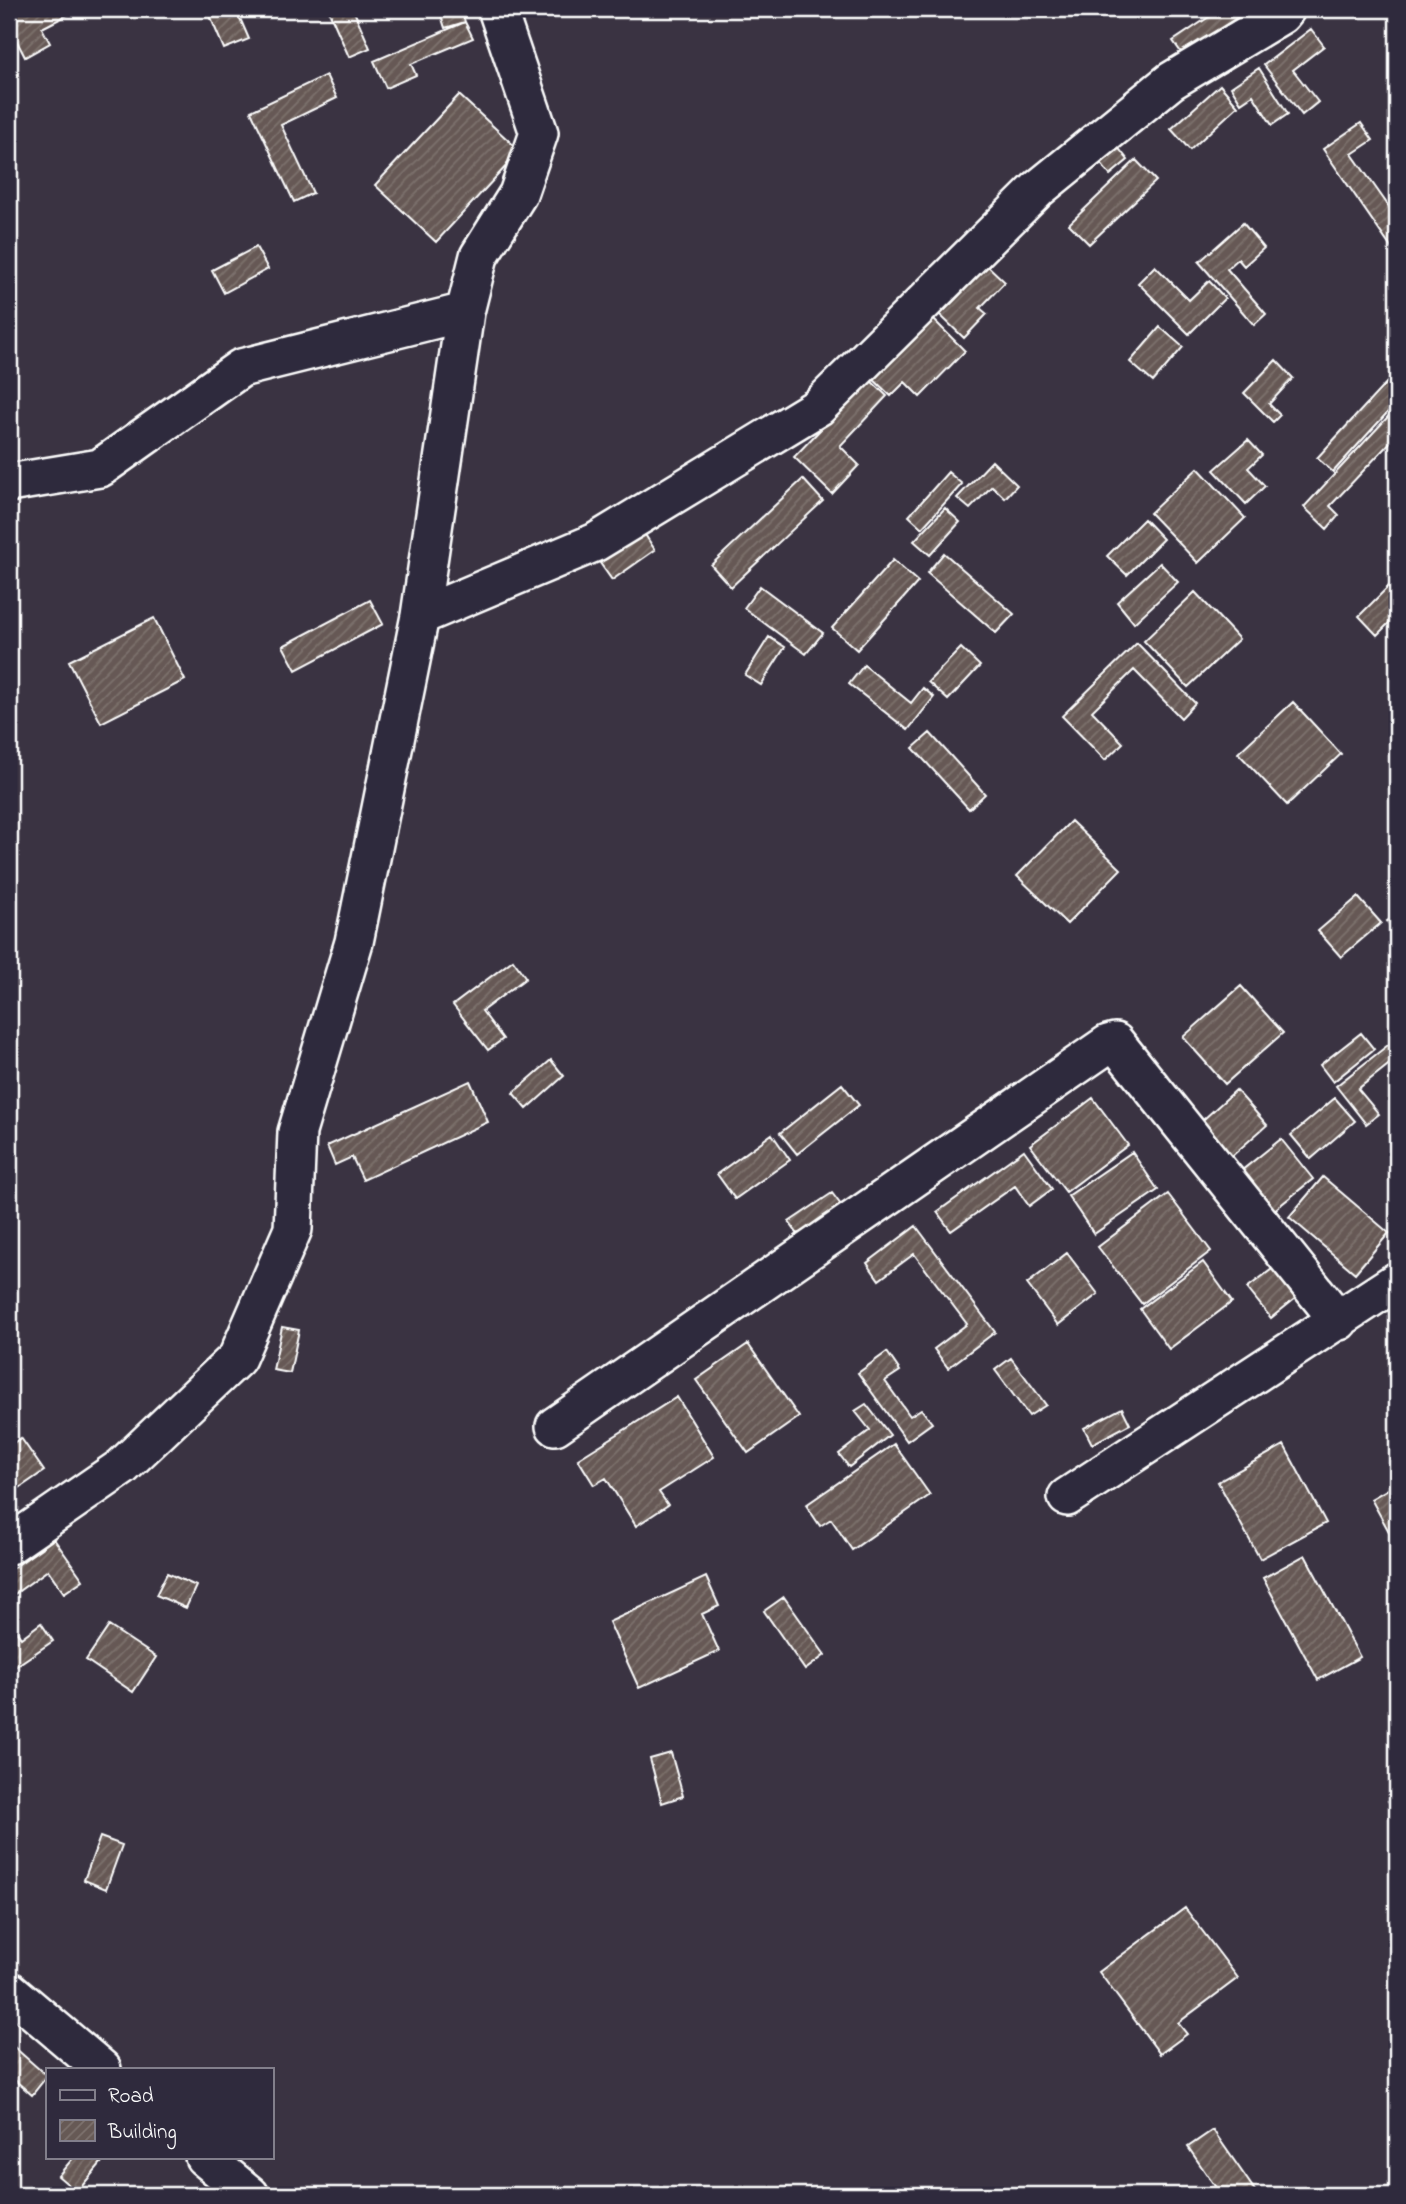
<svg xmlns="http://www.w3.org/2000/svg" width="1406" height="2204" font-family="'Indie Flower',sans-serif">
<style>
.building{fill:url(#building-hatch);stroke:#fff;stroke-width:2}
.lines{fill:none;stroke-linecap:round;stroke-linejoin:round}
.street-casing{stroke:#fff;stroke-width:42}
.street{stroke:#2f2a3d;stroke-width:37}
</style>
<defs>
<pattern id="building-hatch" width="6" height="6" patternUnits="userSpaceOnUse" patternTransform="scale(1.75)"><rect width="6" height="6" fill="#665955"/><path d="M-1 1l2-2M0 6l6-6M5 7l2-2" fill="none" stroke="#7d726e"/></pattern>
</defs>
<rect width="100%" height="100%" fill="#3a3342"/>
<filter id="ink" filterUnits="userSpaceOnUse"><feTurbulence type="fractalNoise" baseFrequency=".0143" numOctaves="2"/><feDisplacementMap in="SourceGraphic" scale="14" xChannelSelector="R" yChannelSelector="G"/><feConvolveMatrix kernelMatrix="1 2 1 2 8 2 1 2 1" color-interpolation-filters="sRGB"/></filter>
<g filter="url(#ink)">
<path class="building" d="M9 9H79L42 28 50 43 25 57 9 26Z
M207 9H236L249 39 224 49Z
M328 9H353L370 48 349 57Z
M439 9H461L465 22 445 28Z
M1221 9H1234L1239 16 1183 55 1173 41Z
M465 22 473 38 411 64 416 75 386 88 374 61Z
M1311 29 1324 46 1293 70 1318 102 1302 115 1264 65Z
M1259 68 1288 114 1272 125 1253 95 1241 103 1231 87Z
M326 75 337 98 281 125 313 193 294 202 251 111Z
M1220 85 1238 106 1190 150 1171 129Z
M459 95 520 151 436 242 375 185Z
M1361 123 1373 140 1352 154 1397 218V250L1394 252 1323 149Z
M1113 141 1128 160 1110 175 1094 155Z
M1136 160 1156 181 1089 244 1069 224Z
M1243 223 1264 248 1244 266 1238 259 1227 269 1266 314 1254 325 1199 262Z
M256 247 268 269 224 293 212 270Z
M988 266 1005 282 980 308 987 314 964 338 940 315Z
M1155 266 1189 300 1209 281 1225 298 1189 334 1138 283Z
M932 318 965 351 920 397 905 382 891 396 872 378Z
M1160 327 1183 347 1153 382 1130 362Z
M1276 360 1293 378 1269 404 1280 415 1273 422 1244 393Z
M869 379 887 396 840 446 859 465 832 494 794 457Z
M1389 380 1397 388V402L1333 472 1317 458Z
M1397 407V435L1330 506 1339 515 1327 529 1304 507Z
M1248 440 1262 455 1248 468 1265 486 1246 504 1214 470Z
M992 461 1017 485 1005 498 992 486 970 509 957 498Z
M1198 468 1245 518 1198 563 1150 513Z
M948 472 962 484 922 528 909 516Z
M803 479 823 501 731 587 711 565Z
M945 508 960 522 930 555 914 541Z
M1144 519 1163 539 1127 575 1107 556Z
M644 533 655 550 612 580 600 563Z
M944 553 1014 614 996 633 927 573Z
M893 560 918 582 857 650 832 628Z
M1160 563 1178 582 1134 623 1117 602Z
M1397 578V615L1377 635 1359 616Z
M760 586 823 633 806 654 744 608Z
M1195 592 1239 639 1188 687 1144 641Z
M370 600 383 624 296 670 283 646Z
M154 618 185 680 101 723 69 661Z
M769 637 785 647 761 685 745 675Z
M1137 643 1195 703 1181 718 1134 670 1092 711 1123 743 1105 760 1062 716Z
M961 648 980 666 948 700 928 682Z
M864 665 911 703 923 688 934 697 908 730 849 684Z
M1293 702 1341 754 1287 805 1238 753Z
M930 733 985 794 969 809 913 748Z
M1071 821 1121 869 1067 924 1017 876Z
M1358 897 1381 923 1341 957 1318 931Z
M1397 915V937L1387 921Z
M513 960 526 978 482 1011 503 1039 488 1050 453 1005Z
M1241 986 1283 1033 1225 1084 1183 1037Z
M1361 1033 1374 1049 1333 1082 1320 1065Z
M1397 1038V1058L1358 1089 1379 1114 1366 1124 1336 1086Z
M551 1060 564 1076 527 1109 513 1093Z
M470 1081 488 1122 363 1180 352 1157 335 1165 327 1146Z
M842 1084 859 1105 797 1154 780 1133Z
M1236 1090 1267 1125 1225 1162 1194 1128Z
M1093 1098 1128 1145 1066 1192 1030 1145Z
M1335 1098 1355 1121 1311 1159 1291 1135Z
M772 1134 790 1160 735 1199 717 1174Z
M1281 1139 1313 1179 1263 1219 1231 1179Z
M1024 1150 1052 1189 1029 1206 1015 1186 951 1231 937 1212Z
M1132 1152 1158 1190 1094 1234 1068 1196Z
M1323 1177 1389 1233 1355 1273 1289 1217Z
M832 1193 844 1209 802 1240 789 1222Z
M1168 1194 1211 1251 1142 1304 1098 1247Z
M916 1226 995 1332 948 1368 934 1349 967 1324 914 1254 879 1280 867 1263Z
M1067 1253 1098 1294 1058 1325 1027 1284Z
M1203 1262 1232 1302 1169 1349 1140 1309Z
M1280 1263 1302 1293 1271 1318 1247 1288Z
M282 1327 299 1330 290 1373 273 1370Z
M748 1344 799 1417 748 1453 696 1380Z
M887 1352 900 1371 885 1381 910 1416 921 1409 932 1423 907 1441 858 1373Z
M1011 1358 1046 1405 1029 1416 995 1370Z
M677 1397 714 1457 659 1492 668 1505 636 1526 606 1478 594 1485 578 1459Z
M866 1404 890 1435 849 1467 839 1454 870 1430 855 1411Z
M1122 1408 1130 1424 1092 1444 1084 1428Z
M21 1438 44 1471 9 1495V1460L12 1458 9 1446Z
M894 1444 930 1495 852 1550 831 1519 820 1526 806 1505Z
M1284 1445 1326 1523 1260 1559 1218 1482Z
M1397 1484V1546L1371 1499Z
M54 1539 83 1580 64 1593 48 1570 9 1598V1571Z
M1305 1555 1360 1657 1318 1680 1263 1578Z
M167 1573 196 1586 186 1608 156 1595Z
M706 1577 719 1606 702 1614 719 1651 639 1688 609 1622Z
M784 1597 825 1655 805 1670 764 1611Z
M9 1620 21 1638 41 1623 53 1641 13 1668 9 1662Z
M109 1626 156 1657 133 1692 86 1660Z
M671 1753 683 1796 662 1803 650 1759Z
M1397 1794V1814L1388 1801Z
M100 1837 122 1845 106 1889 84 1880Z
M1185 1908 1238 1978 1178 2023 1187 2034 1160 2054 1099 1972Z
M14 2047 47 2076 32 2095 9 2075V2053Z
M1213 2130 1258 2195H1221L1188 2147Z
M74 2157H106L77 2192 58 2176Z"/>
<g class="lines">
<g class="street-casing">
<path id="street" d="M9 483 100 468 241 368 465 312
M420 616 596 542 818 407 1038 189 1171 81 1281 15 1286 9
M555 1426 1108 1044 1115 1042 1339 1321
M1067 1497 1397 1281
M9 1545 122 1467 237 1358 293 1229 297 1132 354 942 420 616 465 312 479 256 518 194 539 133 497 9
M9 1990 102 2069
M204 2157 250 2195"/>
</g>
<use href="#street" class="street"/>
</g>
</g>
<rect width="1406" height="2204" fill="none" stroke="#2f2a3d" stroke-width="35"/>
<rect x="18" y="18" width="1371" height="2169" fill="none" stroke="#fff" stroke-width="2.5" filter="url(#ink)"/>
<rect x="46" y="2068" width="228" height="91" fill="#2f2a3d" stroke="#827f8b" stroke-width="2"/>
<rect x="60" y="2090" width="35" height="10" fill="#2f2a3d" stroke="#827f8b" stroke-width="2"/>
<text x="108" y="2102" font-size="21" fill="#ffffff">Road</text>
<rect x="60" y="2120" width="35" height="21" fill="url(#building-hatch)" stroke="#827f8b" stroke-width="2"/>
<text x="108" y="2138" font-size="21" fill="#ffffff">Building</text>
</svg>
